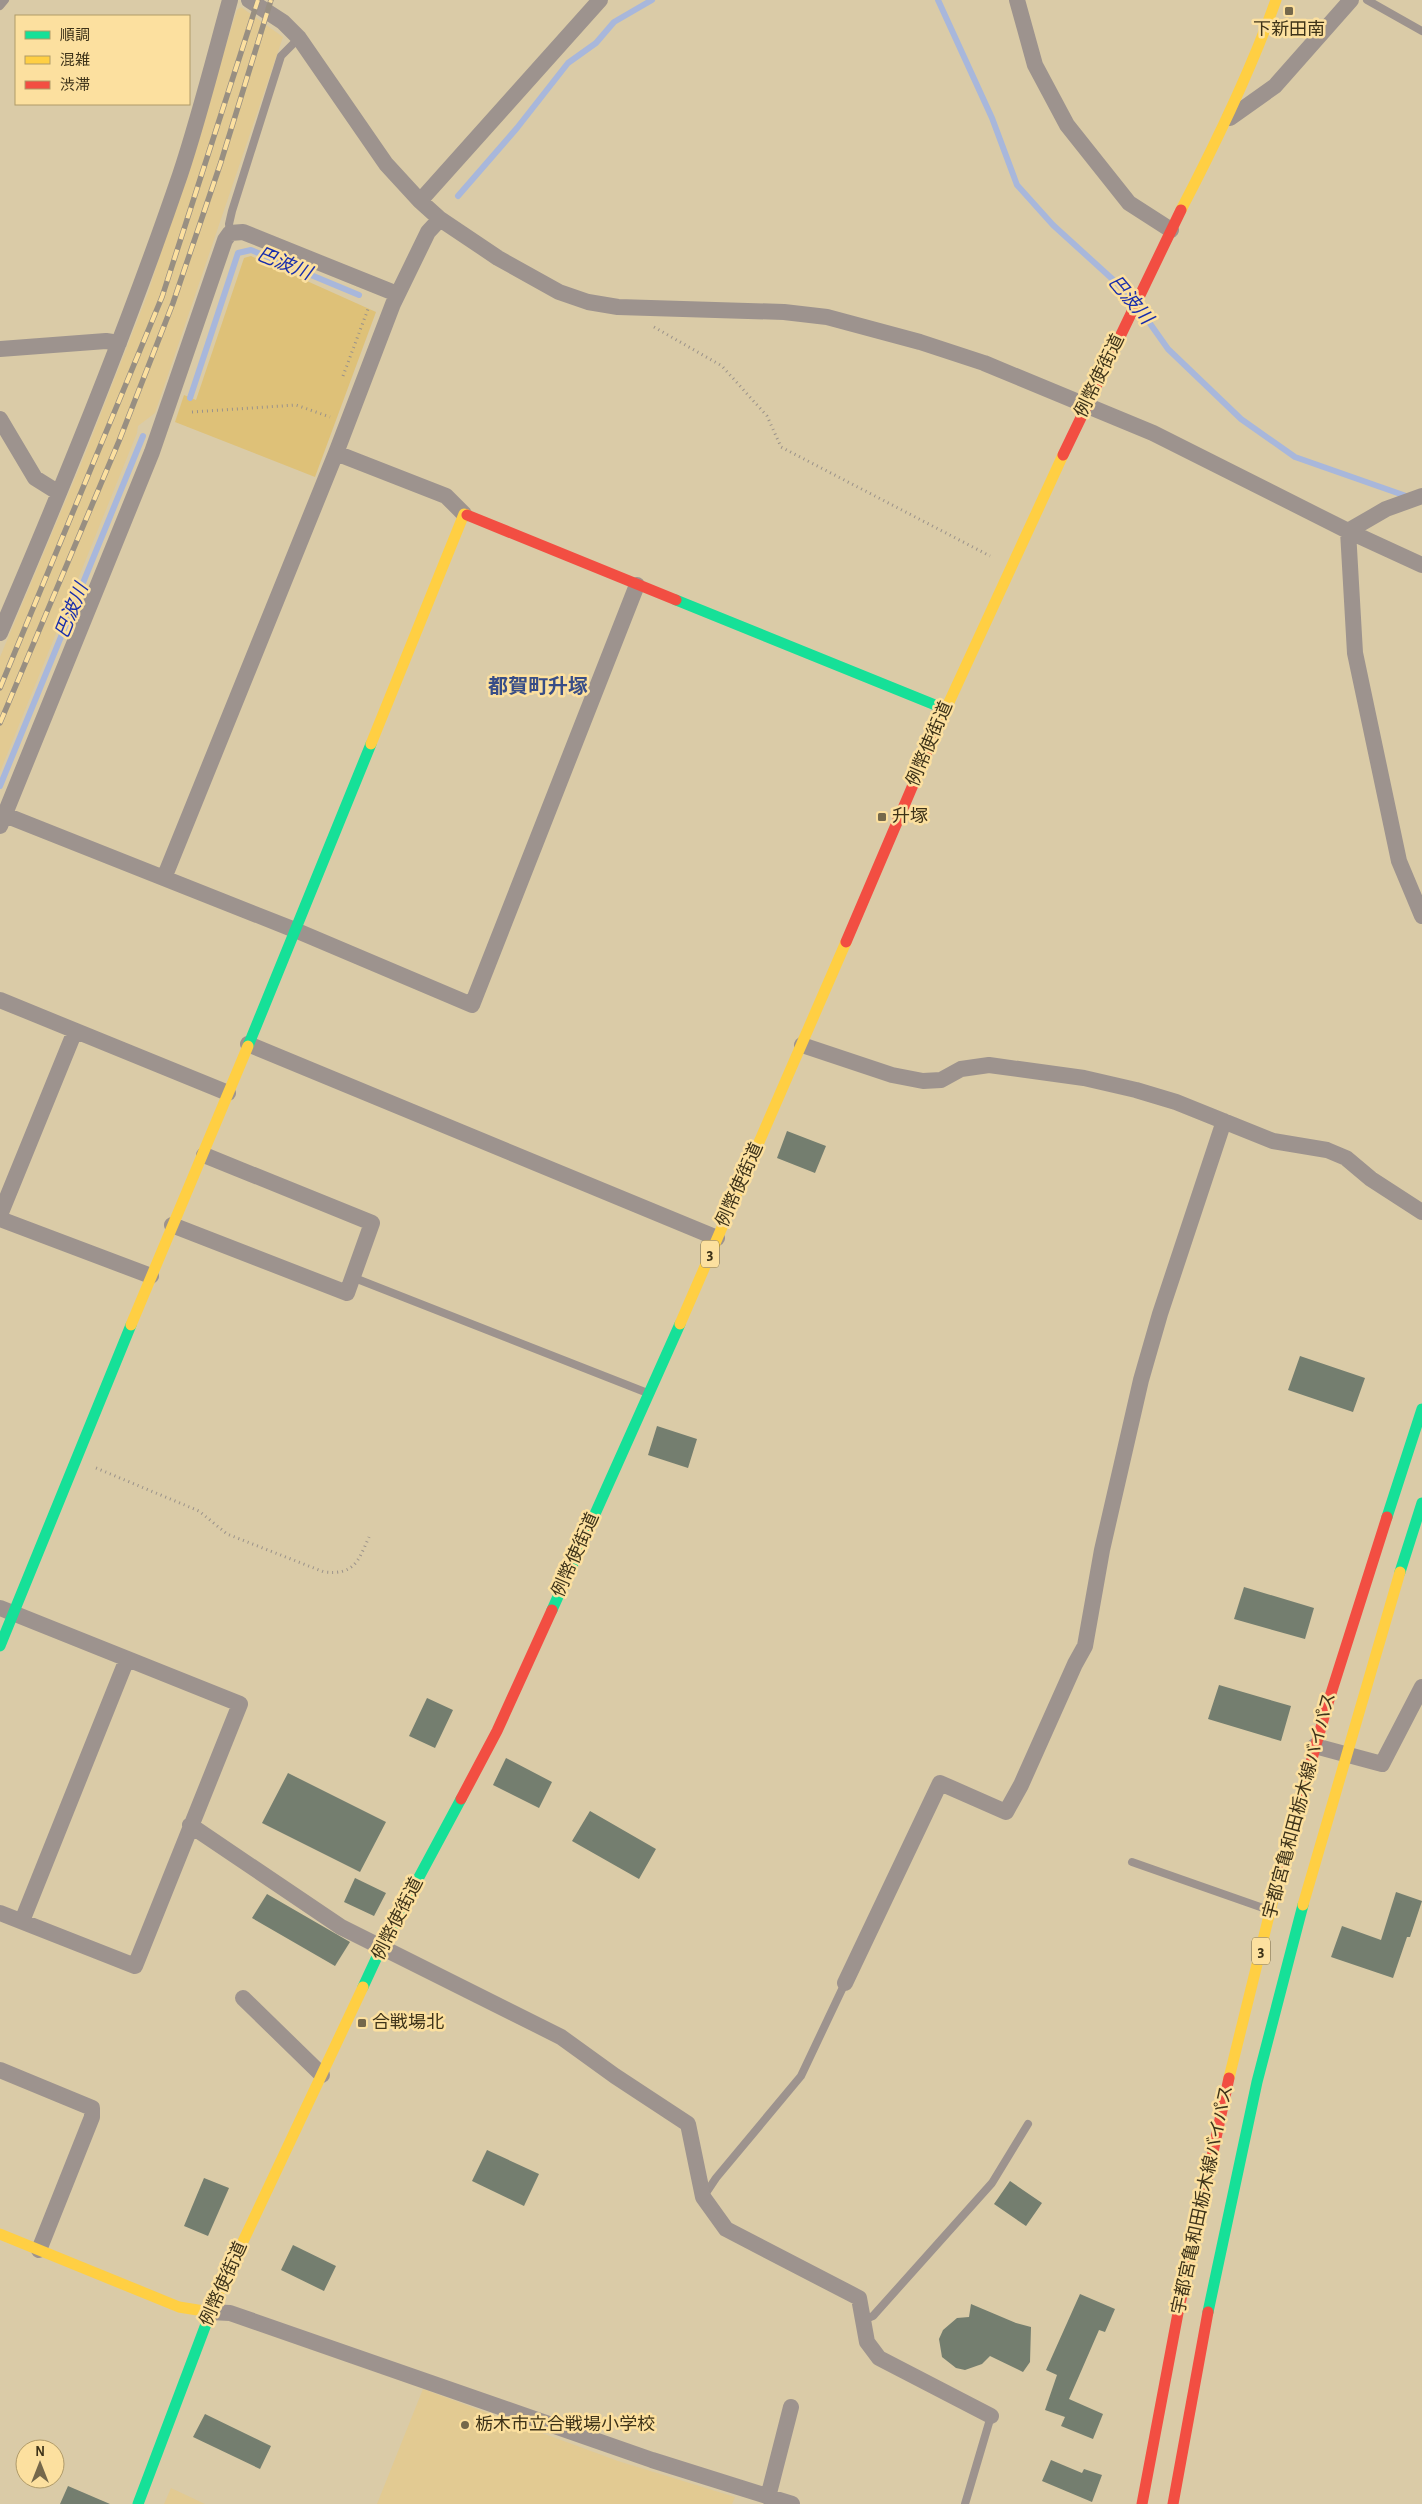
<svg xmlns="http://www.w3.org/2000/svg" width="1422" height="2504" font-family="'Alegreya Sans','Noto Sans JP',sans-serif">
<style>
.built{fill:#e2ca92}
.green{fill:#dec178}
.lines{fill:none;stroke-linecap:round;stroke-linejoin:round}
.stream{stroke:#a8b7db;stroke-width:6}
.building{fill:#747e6f}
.path{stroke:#9a928a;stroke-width:3;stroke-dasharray:1 4;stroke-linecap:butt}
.lane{stroke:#9d938e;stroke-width:8}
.street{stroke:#9d938e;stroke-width:16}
.fast{stroke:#16e098;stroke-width:11}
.slow{stroke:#ffcf43;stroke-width:11}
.jam{stroke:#f24e42;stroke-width:11}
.rail-casing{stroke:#988f82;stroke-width:5.5}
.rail{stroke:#fce09f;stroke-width:4;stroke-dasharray:11;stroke-linecap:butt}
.poi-dot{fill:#75684b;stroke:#fce09f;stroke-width:2}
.labels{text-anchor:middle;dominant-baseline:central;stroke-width:5;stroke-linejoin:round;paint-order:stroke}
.shield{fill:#fce09f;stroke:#776741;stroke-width:1}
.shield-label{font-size:16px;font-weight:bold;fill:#3e3319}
.poi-label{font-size:18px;fill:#3e3319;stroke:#fce09f;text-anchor:start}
.street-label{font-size:18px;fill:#3e3319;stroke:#fce09f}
.water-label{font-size:19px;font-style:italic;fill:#192eac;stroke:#fce09f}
.quarter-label{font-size:20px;font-weight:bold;fill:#384d87;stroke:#fce09f}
</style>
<rect width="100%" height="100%" fill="#dacba7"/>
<path class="built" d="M241 7 283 37 155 413 138 426 137 433 0 772V657L83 459 148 293 237 10Z
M423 2389 618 2461 735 2497 732 2504H377Z
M171 2488 205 2504H206H164Z"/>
<path class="green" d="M251 256 376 312 315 477 175 422 184 395 196 400 244 258Z"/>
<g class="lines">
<path class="stream" d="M938 0 992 118 1017 185 1053 225 1131 296
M458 196 517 128 568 63 596 43 614 22 652 0
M1139 308 1168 349 1241 419 1295 457 1409 497
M190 398 238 253 251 250 359 295
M0 786 143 436"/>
</g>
<path class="building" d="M787 1131 826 1146 815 1173 777 1158Z
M1300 1356 1365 1378 1353 1412 1288 1390Z
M657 1426 697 1439 688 1468 648 1455Z
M1244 1587 1314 1608 1305 1639 1234 1619Z
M1219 1685 1291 1706 1281 1741 1208 1719Z
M427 1698 453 1710 435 1748 409 1736Z
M506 1758 552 1782 539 1808 493 1785Z
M288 1773 386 1822 360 1872 262 1823Z
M590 1811 656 1849 639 1879 572 1841Z
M355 1878 386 1893 374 1916 344 1902Z
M1396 1892 1422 1901 1410 1937H1407L1393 1978 1331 1957 1342 1926 1381 1940Z
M267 1894 350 1942 335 1966 252 1918Z
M487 2150 539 2174 524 2206 472 2181Z
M204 2178 229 2188 208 2236 184 2226Z
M1010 2181 1042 2203 1026 2226 994 2204Z
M293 2245 336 2266 324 2291 281 2270Z
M1080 2294 1115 2309 1105 2332 1099 2330 1069 2399 1103 2414 1093 2439 1061 2426 1065 2417 1045 2410 1057 2375 1046 2370Z
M971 2304 1016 2323 1031 2327 1030 2362 1023 2372 990 2356 982 2364 965 2370 956 2368 942 2357 939 2339 943 2330 957 2318 969 2317Z
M205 2414 271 2446 260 2469 193 2437Z
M1051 2460 1082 2473 1084 2469 1102 2475 1092 2502 1042 2481Z
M68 2486 110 2504H60Z"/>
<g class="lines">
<path class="path" d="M654 327 722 366 767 416 781 447 990 556
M343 376 368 309
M192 412 296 405 330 417
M96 1468 199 1511 227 1534 324 1572C354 1575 358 1562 369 1537"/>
<path class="lane" d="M1367 0 1422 31
M0 6 5 0
M230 233 229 224 232 211 281 56 299 38
M352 1277 645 1392
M1132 1862 1266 1909
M704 2196 716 2178 801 2076 845 1983
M863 2320 873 2316 992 2183 1028 2124
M965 2504 991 2416"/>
<path class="street" d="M249 0 283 22 299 38 386 164 420 201 440 219 498 258 559 292 588 302 618 307 784 312 827 317 920 342 984 363 1153 433 1348 531 1422 565
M1017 0 1035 65 1067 125 1129 203 1171 230
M1230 118 1275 86 1351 0
M420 201 600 0
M0 349 106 341 119 343
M0 419 35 478 59 493
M336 453 446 496 464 514
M1348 531 1355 653 1399 861 1422 916
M1348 531 1386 509 1422 496
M0 633C65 482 127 330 180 175 199 118 214 58 230 0
M5 815 295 930 472 1005 637 585
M0 826 152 452 225 240 230 233 243 232 397 294
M164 878 336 453 393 304 428 232 440 219
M0 1000 228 1093
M248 1044 717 1238
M802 1045 892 1075 923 1081 941 1080 961 1069 989 1065 1084 1078 1136 1090 1176 1102 1273 1141 1327 1150 1346 1158 1371 1179 1422 1212
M0 1215 75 1031
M0 1219 151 1276
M172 1225 347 1293 372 1223 204 1155
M0 1608 240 1704 135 1966 0 1913
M1315 1746 1382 1764 1422 1687
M190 1825 341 1927 561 2037 615 2076 688 2124 703 2197 726 2229 859 2298 867 2342 879 2358 991 2416
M22 1921 127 1659
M845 1983 940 1783 1006 1812 1021 1785 1075 1664 1085 1646 1102 1550 1141 1380 1160 1314 1224 1121
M243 1998 322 2075
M0 2070 92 2108V2117L39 2250
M210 2312 230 2313 652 2460 792 2504
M768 2497 791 2407"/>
<path class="fast" d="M676 600 945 709
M248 1046 371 744
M1387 1517 1422 1409
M1400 1572 1422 1503
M552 1610 680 1324
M0 1646 131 1325
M363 1987 382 1946 461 1799
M1208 2312 1257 2082 1303 1905
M138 2504 214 2303"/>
<path class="slow" d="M1181 210C1217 141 1250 73 1276 0
M939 724 1063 455
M371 744 464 514 467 515
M680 1324 846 942
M131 1325 248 1046
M1303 1905 1400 1572
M1229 2078 1281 1867
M0 2234 179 2307 210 2312
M214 2303 363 1987"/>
<path class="jam" d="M1063 455 1181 210
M467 515 676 600
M846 942 939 724
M461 1799 497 1731 552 1610
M1281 1867 1328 1703 1387 1517
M1142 2504 1178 2313 1229 2078
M1173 2504 1208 2312"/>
<g class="rail-casing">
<path id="rail" d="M0 688 162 297 258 0
M0 723 119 441 173 303 221 162 271 0"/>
</g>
<use href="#rail" class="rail"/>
</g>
<g class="poi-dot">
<rect x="1284" y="6" width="10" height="10" rx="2.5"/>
<rect x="877" y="812" width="10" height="10" rx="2.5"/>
<rect x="357" y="2018" width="10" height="10" rx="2.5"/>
<circle cx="465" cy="2425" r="5"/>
</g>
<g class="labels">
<g class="shield">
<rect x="701" y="1240.5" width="18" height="27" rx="4"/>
<rect x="1252" y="1937.5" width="18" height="27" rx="4"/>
</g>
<g class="shield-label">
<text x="710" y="1254">3</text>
<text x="1261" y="1951">3</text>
</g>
<g class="poi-label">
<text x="1289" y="30" text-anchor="middle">下新田南</text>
<text x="892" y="817">升塚</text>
<text x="372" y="2023">合戦場北</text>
<text x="475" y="2425">栃木市立合戦場小学校</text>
</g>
<g class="street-label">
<text transform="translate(1100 376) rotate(-64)">例幣使街道</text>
<text transform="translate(930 744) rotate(-67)">例幣使街道</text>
<text transform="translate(740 1185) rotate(-66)">例幣使街道</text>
<text transform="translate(576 1555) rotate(-66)">例幣使街道</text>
<text transform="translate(1300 1806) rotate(-75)">宇都宮亀和田栃木線バイパス</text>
<text transform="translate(398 1919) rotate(-63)">例幣使街道</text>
<text transform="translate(1203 2200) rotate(-78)">宇都宮亀和田栃木線バイパス</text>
<text transform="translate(224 2284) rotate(-66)">例幣使街道</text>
</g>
<g class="water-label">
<text transform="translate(284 264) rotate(22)">巴波川</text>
<text transform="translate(1130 300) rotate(50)">巴波川</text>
<text transform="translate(72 611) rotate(-68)">巴波川</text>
</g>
<g class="quarter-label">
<text x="538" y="687">都賀町升塚</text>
</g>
</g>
<rect x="15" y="15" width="175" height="90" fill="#fce09f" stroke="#b09b69"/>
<rect x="25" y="31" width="25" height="8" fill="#16e098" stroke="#b09b69"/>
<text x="60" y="40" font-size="15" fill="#3e3319">順調</text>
<rect x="25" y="56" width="25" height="8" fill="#ffcf43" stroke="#b09b69"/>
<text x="60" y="65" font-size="15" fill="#3e3319">混雑</text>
<rect x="25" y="81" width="25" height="8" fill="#f24e42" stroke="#b09b69"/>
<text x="60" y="90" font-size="15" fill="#3e3319">渋滞</text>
<g transform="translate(40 2464)"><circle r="24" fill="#fce09f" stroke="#b09b69"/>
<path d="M0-4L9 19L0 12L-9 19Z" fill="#75684b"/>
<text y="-8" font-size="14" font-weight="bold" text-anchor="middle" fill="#3e3319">N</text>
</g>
</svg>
